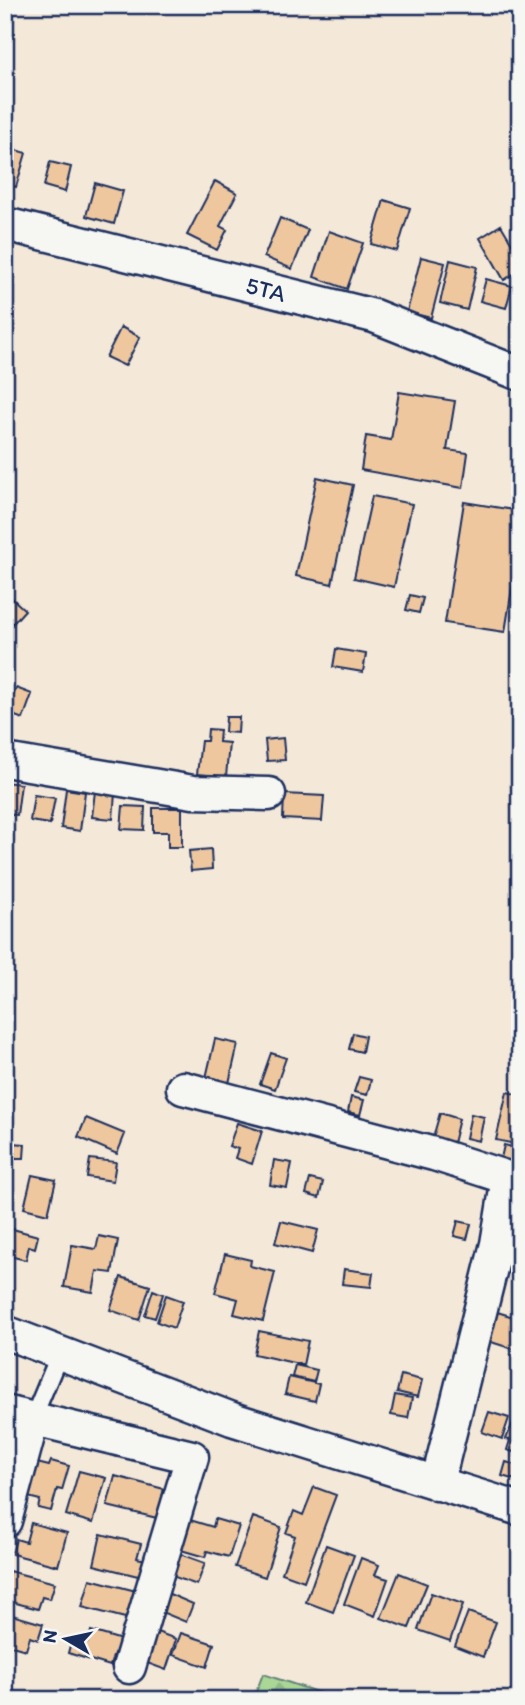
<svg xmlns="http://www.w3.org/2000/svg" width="525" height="1705" font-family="Itim,sans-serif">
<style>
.forest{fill:url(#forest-firs);stroke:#62837a;stroke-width:2}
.building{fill:#eec79e;stroke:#1b2f5e;stroke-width:2}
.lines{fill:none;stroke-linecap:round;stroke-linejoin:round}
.lane-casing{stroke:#1b2f5e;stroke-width:21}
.street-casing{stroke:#1b2f5e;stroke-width:37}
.lane{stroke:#f6f6f2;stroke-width:16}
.street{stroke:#f6f6f2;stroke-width:32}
.labels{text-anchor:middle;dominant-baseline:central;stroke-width:5;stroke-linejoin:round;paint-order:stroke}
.street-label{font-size:24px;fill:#1b2f5e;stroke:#f6f6f2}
</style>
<defs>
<pattern id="forest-firs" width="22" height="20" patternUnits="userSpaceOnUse" patternTransform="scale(1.75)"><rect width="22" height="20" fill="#aad796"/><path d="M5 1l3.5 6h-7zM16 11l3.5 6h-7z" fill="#92b984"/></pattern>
</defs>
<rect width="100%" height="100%" fill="#f4e8d9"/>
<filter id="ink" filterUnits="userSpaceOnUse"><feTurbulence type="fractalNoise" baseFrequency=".0143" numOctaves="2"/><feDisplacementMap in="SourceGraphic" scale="14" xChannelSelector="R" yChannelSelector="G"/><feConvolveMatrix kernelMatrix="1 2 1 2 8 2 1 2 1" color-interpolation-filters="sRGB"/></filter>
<g filter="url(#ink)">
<path class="forest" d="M263 1674 341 1700H253Z"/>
<path class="building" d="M5 147 26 153 16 187 5 184Z
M50 162 71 167 65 192 44 186Z
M215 181 237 193 220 226 227 230 217 250 187 235Z
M95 183 123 191 114 224 86 216Z
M384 200 410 208 397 251 371 244Z
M280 218 308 230 292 269 264 257Z
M501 225 520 257V270L504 280 480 238Z
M329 231 363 243 347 289 314 277Z
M421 257 445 263 431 318 407 312Z
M450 260 477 267 467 310 440 303Z
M486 279 512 286 506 308 480 301Z
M121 327 140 337 125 366 106 357Z
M399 392 455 401 447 450 468 453 463 488 361 470 366 436 391 440Z
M317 477 353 485 332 584 296 576Z
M372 496 412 504 394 587 354 578Z
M464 502 520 511V539L505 632 445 623Z
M5 592 25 610 7 630 5 629Z
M410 595 423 598 419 613 406 610Z
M336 649 366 654 363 672 333 667Z
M16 688 32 694 23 719 7 713Z
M226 717H239L238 733 225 732Z
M208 729 220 730 219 742 229 743 226 777 197 774 201 741H207Z
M283 738 285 760 267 761 265 740Z
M5 782 21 784 17 815 5 814Z
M66 789 85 792 80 831 61 828Z
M95 791 115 793 113 819 92 817Z
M284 794 324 796 322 821 283 819Z
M34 795 55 798 50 824 30 821Z
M123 806 145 807 144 830 121 829Z
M153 808H182V847H168V832H153Z
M211 849 212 869 191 871 189 851Z
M353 1033 365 1036 362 1052 349 1049Z
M215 1039 238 1044 229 1083 206 1078Z
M271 1053 286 1058 275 1089 260 1084Z
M359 1077 371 1080 367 1095 354 1092Z
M507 1092 520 1095V1145L496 1140Z
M351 1097 364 1100 360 1115 348 1112Z
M440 1113 459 1119 452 1147 432 1141Z
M471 1114 484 1117 479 1141 466 1138Z
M86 1118 125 1134 117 1154 78 1137Z
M237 1123 262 1131 252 1164 235 1158 238 1149 229 1146Z
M12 1143 25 1144 24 1158H11Z
M504 1145 520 1149V1168L500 1163Z
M90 1159 116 1162 113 1181 87 1177Z
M274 1160 292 1163 287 1188 270 1185Z
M32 1175 56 1180 48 1214 24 1208Z
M310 1179 323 1182 319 1198 306 1194Z
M281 1221 318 1230 312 1253 275 1243Z
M458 1221 471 1224 467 1239 454 1236Z
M9 1228 38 1236 35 1248 29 1246 26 1260 5 1255Z
M99 1236 118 1240 112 1273 97 1271 93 1292 64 1287 72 1245 96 1249Z
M225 1254 251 1260 250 1266 275 1272 263 1321 234 1314 238 1299 215 1293Z
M344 1269 373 1273 371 1287 342 1284Z
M121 1277 150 1286 139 1320 110 1310Z
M153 1290 163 1294 155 1318 145 1315Z
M166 1295 183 1301 174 1328 157 1322Z
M494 1311 520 1319 516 1350 485 1340Z
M259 1331 308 1341 303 1365 254 1354Z
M295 1365 317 1370 314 1382 292 1377Z
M401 1375 422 1380 418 1397 397 1392Z
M289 1377 319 1384 315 1401 285 1394Z
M395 1395 412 1398 408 1418 391 1415Z
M520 1406V1454L507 1450 510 1440 506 1439Z
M489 1412 509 1418 502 1439 482 1432Z
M51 1461 69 1466 62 1490 57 1489 51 1511 38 1508 40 1500 28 1497 37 1463 49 1466Z
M506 1462 520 1466 519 1481 502 1476Z
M79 1471 106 1478 93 1523 66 1515Z
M115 1476 164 1489 157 1518 107 1506Z
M314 1487 336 1495 304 1581 282 1573 295 1536 286 1533 294 1511 303 1515Z
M253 1517 281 1527 265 1577 235 1567Z
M215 1519 239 1526 229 1557 207 1551 205 1557 181 1550 190 1520 213 1527Z
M31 1523 67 1533 58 1566 12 1554 16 1539 26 1542Z
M101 1534 141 1544 137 1558 146 1560 142 1577 94 1565Z
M326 1545 354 1555 333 1612 306 1602Z
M180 1554 205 1563 197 1585 172 1576Z
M361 1558 379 1565 375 1575 388 1579 375 1616 344 1604Z
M9 1571 55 1583 50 1599 42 1597 38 1609 5 1600Z
M399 1573 427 1584 409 1628 381 1618Z
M90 1579 136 1591 129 1619 82 1607Z
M167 1593 193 1604 186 1622 159 1611Z
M431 1593 463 1604 450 1641 418 1630Z
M468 1612 496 1622 483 1657 455 1646Z
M5 1613 43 1624 38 1640 30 1637 26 1650 5 1644Z
M91 1631 125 1641 121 1655 114 1653 110 1666 68 1653 72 1638 88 1642Z
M157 1632 176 1639 166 1670 147 1663Z
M181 1633 214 1644 207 1667 173 1655Z"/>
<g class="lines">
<g class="lane-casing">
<path id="lane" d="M33 1418 60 1353"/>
</g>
<g class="street-casing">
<path id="street" d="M5 224 374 316 520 374
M5 760 193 792 269 794
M183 1088 434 1154 508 1178 497 1244
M5 1332 232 1419 520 1509
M5 1412 192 1457 129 1667
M437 1484 497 1244 516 1235
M5 1521 33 1418"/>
</g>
<use href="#lane" class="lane"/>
<use href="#street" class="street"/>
</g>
</g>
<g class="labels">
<g class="street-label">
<text transform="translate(266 289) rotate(14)">5TA</text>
</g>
</g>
<rect width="525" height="1705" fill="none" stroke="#f6f6f2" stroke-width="28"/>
<rect x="14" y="14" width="497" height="1677" fill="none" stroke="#1b2f5e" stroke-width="2.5" filter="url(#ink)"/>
<g transform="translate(66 1639) rotate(279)" stroke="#f6f6f2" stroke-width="5" paint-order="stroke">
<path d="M0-5L12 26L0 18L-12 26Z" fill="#1b2f5e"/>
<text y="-10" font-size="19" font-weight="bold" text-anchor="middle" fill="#1b2f5e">N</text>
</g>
</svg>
